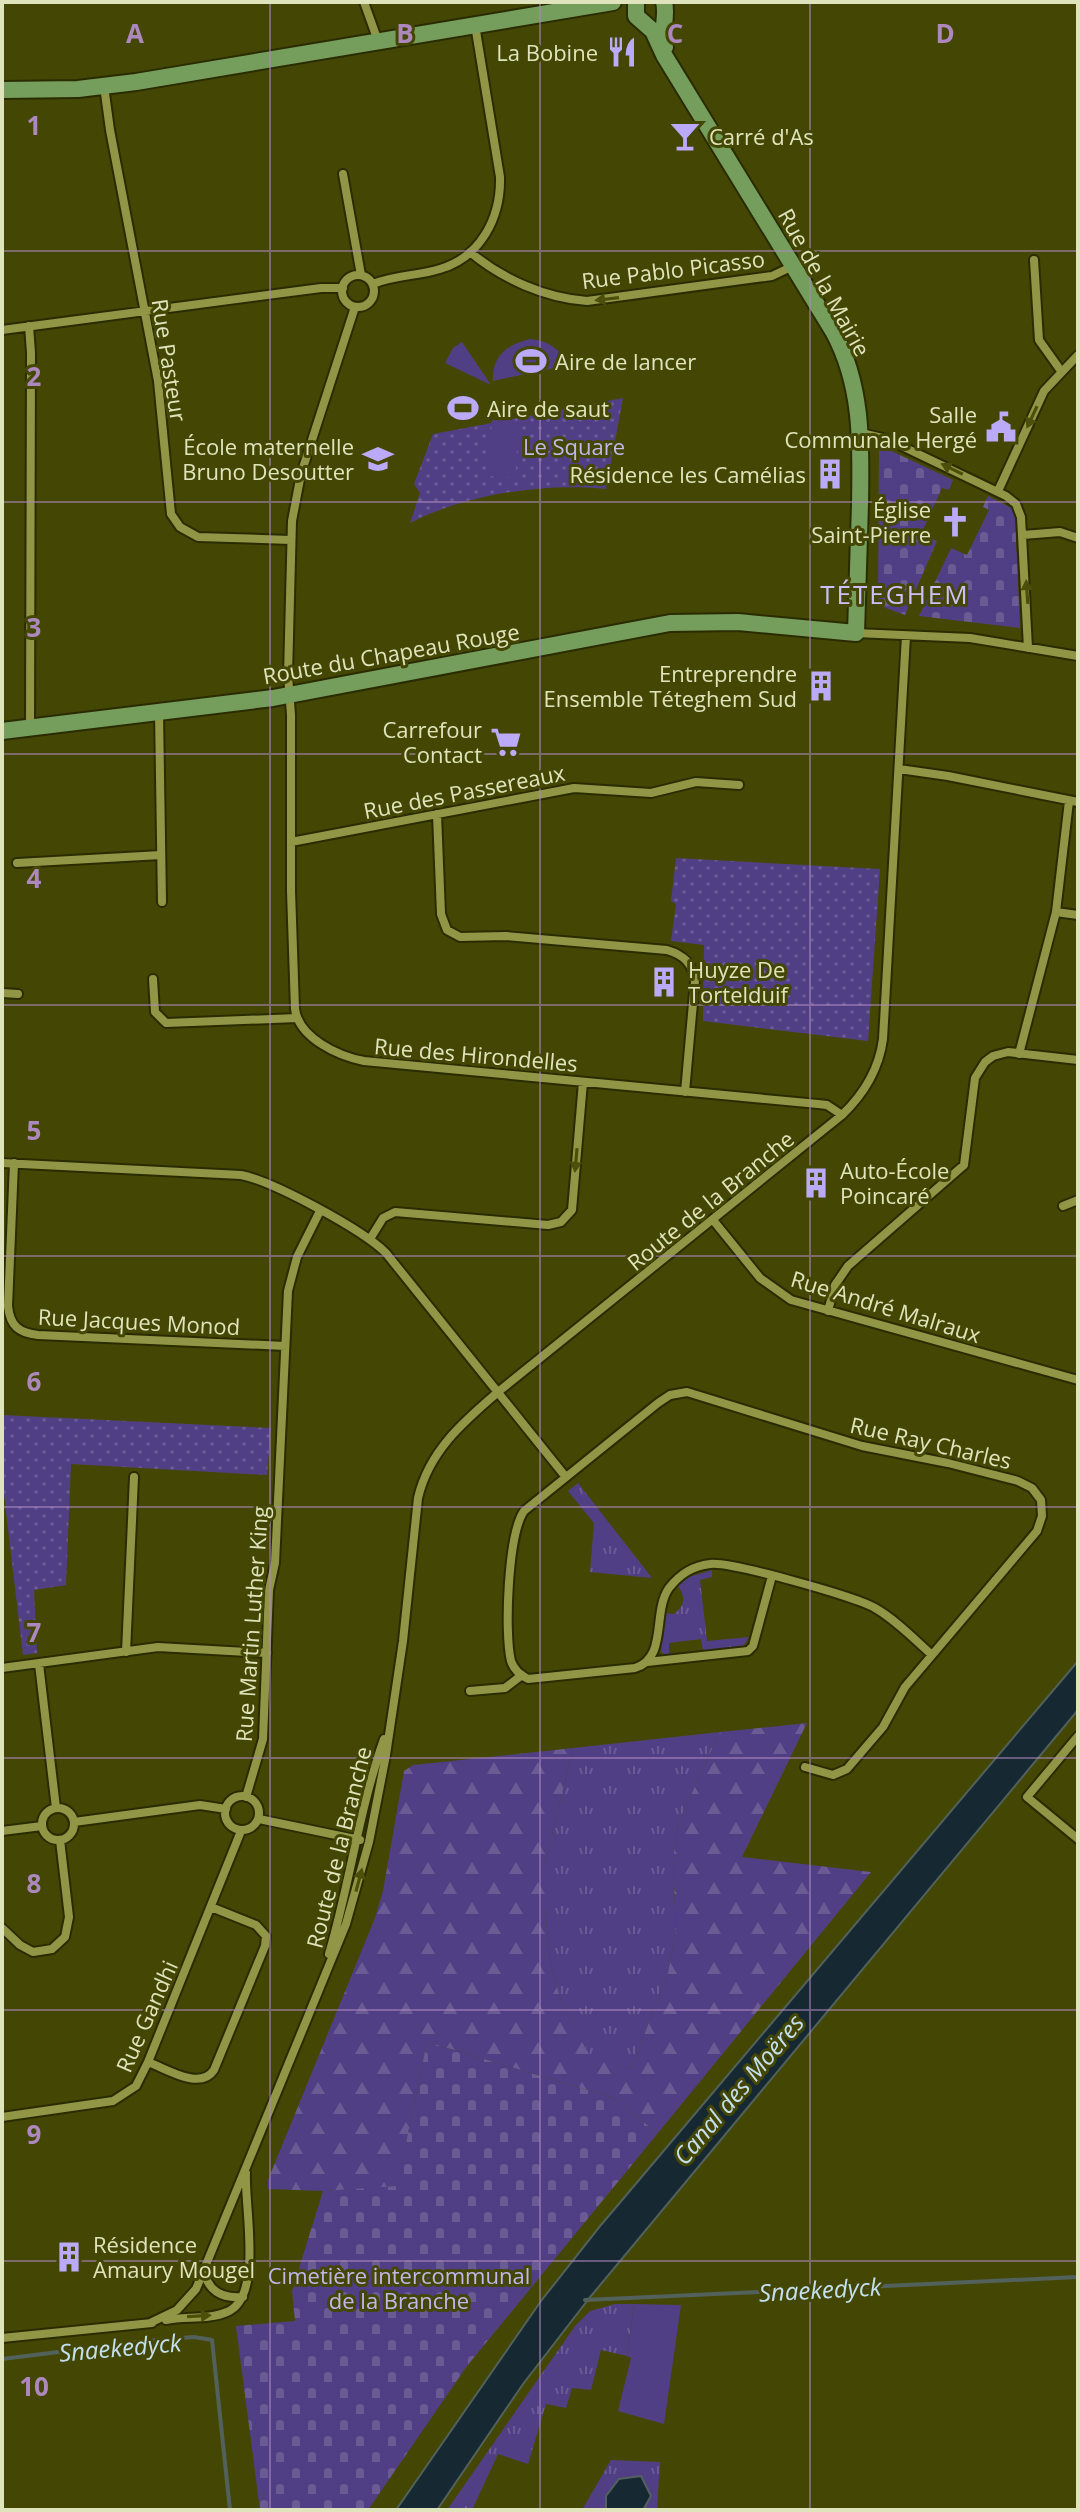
<svg xmlns="http://www.w3.org/2000/svg" width="1080" height="2512" font-family="'Open Sans',sans-serif">
<style>
.grass{fill:url(#grass-tufts)}
.forest{fill:url(#forest-firs)}
.cemetery{fill:url(#cemetery-stones)}
.park{fill:url(#park-dots)}
.pitch{fill:#513f85}
.water{fill:#162933;stroke:#52615c;stroke-width:2}
.lines{fill:none;stroke-linecap:round;stroke-linejoin:round}
.stream{stroke:#52615c;stroke-width:4}
.street-casing{stroke:#2a2c00;stroke-width:12}
.secondary-casing{stroke:#2a2c00;stroke-width:20}
.street{stroke:#909646;stroke-width:8}
.secondary{stroke:#759d5c;stroke-width:16}
.oneway{fill:#4c4f0a}
.grid{fill:none;stroke:#ad88be;stroke-width:2;stroke-opacity:0.55}
.labels{text-anchor:middle;dominant-baseline:central;stroke-width:6;stroke-linejoin:round;paint-order:stroke}
.poi-label{font-size:22px;fill:#dfe4bc;stroke:#444703;text-anchor:end}
.street-label{font-size:22px;fill:#dfe4bc;stroke:#444703}
.park-label{font-size:22px;fill:#c0b7eb;stroke:#444703}
.water-label{font-size:24px;font-style:italic;fill:#c4e0f0;stroke:#444703}
.quarter-label{font-size:26px;letter-spacing:2px;fill:#cbc0fa;stroke:#444703}
.grid-label{font-size:26px;text-anchor:middle;font-weight:bold;fill:#ad88be;stroke:#444703;stroke-width:6;stroke-linejoin:round;paint-order:stroke}
</style>
<defs>
<pattern id="grass-tufts" width="24" height="20" patternUnits="userSpaceOnUse" patternTransform="scale(2)"><rect width="24" height="20" fill="#513f85"/><path d="M3 7l-1-3M5 7V3M7 7l1-3M15 17l-1-3M17 17v-4M19 17l1-3" fill="none" stroke="#6a5b94"/></pattern>
<pattern id="forest-firs" width="22" height="20" patternUnits="userSpaceOnUse" patternTransform="scale(2)"><rect width="22" height="20" fill="#513f85"/><path d="M5 1l3.5 6h-7zM16 11l3.5 6h-7z" fill="#6a5b94"/></pattern>
<pattern id="cemetery-stones" width="16" height="16" patternUnits="userSpaceOnUse" patternTransform="scale(2)"><rect width="16" height="16" fill="#513f85"/><path d="M2 7V4a2 2 0 0 1 4 0v3zM10 15v-3a2 2 0 0 1 4 0v3z" fill="#6a5b94"/></pattern>
<pattern id="park-dots" width="8" height="8" patternUnits="userSpaceOnUse" patternTransform="scale(2)"><rect width="8" height="8" fill="#513f85"/><path d="M2 2h.1M6 6h.1" fill="none" stroke="#6a5b94" stroke-width="1.8" stroke-linecap="round"/></pattern>
</defs>
<rect width="100%" height="100%" fill="#444703"/>
<path class="grass" d="M578 1483 652 1578 590 1572 594 1523 568 1491Z
M712 1570V1577L700 1580 707 1641 749 1637 742 1648 703 1651 701 1639 669 1643V1655H664L661 1651 664 1613 674 1614C685 1605 686 1597 678 1586L689 1577Z
M720 1732 678 1823 673 1859 676 1932 668 1973 631 2069 592 2058 561 2001 550 1961 545 1908V1864L573 1748Z
M615 2304H634L627 2356 601 2350 591 2390 572 2388 566 2408 546 2404 528 2464 498 2454 472 2510H447L575 2326 590 2311Z
M611 2460 660 2462 657 2510H582Z"/>
<path class="forest" d="M807 1723 742 1857 871 1872 658 2133 611 2097 427 2042 397 2187 323 2191 268 2189V2180L375 1918 383 1891 404 1771 413 1765 573 1748 545 1864V1908L550 1961 561 2001 592 2057 631 2069 668 1973 676 1932 673 1859 678 1823 720 1732Z"/>
<path class="cemetery" d="M879 447 885 448 953 480 949 490 942 488 921 534 937 541 905 615 878 605Z
M988 496 1011 508 1015 515 1020 628 919 616 951 548 967 555 989 510 983 507Z
M427 2042 611 2097 658 2133 467 2366 368 2510H260L236 2326 295 2321 292 2291 323 2191 397 2186Z"/>
<path class="park" d="M623 398 606 489C546 482 463 495 410 523L420 493 414 484 433 434Z
M676 858 880 869 868 1041 703 1021 704 945 671 941 676 904 671 901Z
M2 1415 271 1428 267 1475 71 1464 66 1585 34 1590 37 1653 23 1655 2 1478Z"/>
<path class="pitch" d="M530 339C549 341 559 348 568 365L493 381C492 355 507 345 530 339Z
M462 342 491 385 445 363 453 348Z
M492 420 519 421 515 478 488 476Z
M634 2304 681 2305 664 2424 618 2411 631 2358 627 2356Z"/>
<path class="water" d="M1078 1661V1710L591 2296 523 2384 437 2510H396L541 2301 601 2225Z
M641 2476 651 2496 643 2510H606V2496L619 2479Z"/>
<g class="lines">
<path class="stream" d="M585 2300 1078 2277
M2 2359 155 2340 194 2337 212 2340 230 2510"/>
<g class="street-casing">
<path id="street" d="M364 2 378 41
M104 86 110 130 158 381 171 514 180 527 198 537 291 540
M343 174 361 275
M470 252C502 279 545 298 587 301L772 276 793 266
M1034 260 1039 340 1061 371
M342 291a16 16 0 1 1 32 0a16 16 0 1 1-32 0Z
M373 284C394 275 418 276 440 269 481 257 501 217 500 177L475 25
M355 307 301 474 292 521 288 675 291 715V891L295 1009C299 1038 338 1056 364 1061L818 1104 827 1105 842 1115
M29 326 31 353 30 728
M2 330 321 288H343
M861 433 887 439 1006 496 1016 504 1021 517 1028 648
M998 491 1044 391 1078 355
M1023 535 1060 532 1078 538
M856 633 970 638 1078 656
M159 713 162 902
M899 769 948 776 1078 802
M437 814 441 914 447 930 460 937 506 936 667 950C684 955 693 964 695 981L685 1092
M291 842 574 788 651 793 696 782 739 785
M17 863 161 855
M1056 912 1078 915
M153 979 155 1012 166 1023 297 1018
M2 993 18 994
M1019 1054 1056 912 1069 801
M2 1163 241 1175C273 1181 363 1230 386 1253L565 1476
M14 1163 8 1306C10 1326 19 1333 38 1335L285 1346
M1063 1206 1078 1200
M713 1220 760 1278 791 1300 1078 1380
M370 1239 383 1218 395 1212 548 1225 561 1222 572 1210 583 1082
M828 1311 835 1285 848 1266 964 1165 975 1078 985 1062 993 1056 1008 1052 1078 1060
M126 1652 134 1477
M647 1662 748 1651 753 1646 772 1576
M39 1664 56 1808
M2 1668 158 1647 267 1653
M470 1691 505 1688 522 1675
M1078 1736 1027 1797 1078 1839
M805 1767 833 1775 847 1769 883 1727 905 1687 1037 1531 1042 1516 1041 1500 1032 1488 1018 1481 948 1463 862 1446 687 1392 670 1395 658 1403 524 1511C508 1534 504 1633 511 1661 514 1670 520 1675 528 1679L635 1668C668 1658 652 1612 669 1588 680 1574 692 1566 710 1564 729 1561 857 1597 875 1608 896 1620 914 1639 932 1655
M225 1813a17 17 0 1 1 34 0a17 17 0 1 1-34 0Z
M246 1797 263 1739 269 1590 275 1563 288 1291 297 1257 320 1211
M42 1824a16 16 0 1 1 32 0a16 16 0 1 1-32 0Z
M259 1819 360 1840
M74 1822 200 1805 226 1809
M2 1831 42 1826
M2 1928 20 1945 33 1952 52 1949 65 1937 69 1917 60 1840
M329 1954C350 1883 359 1809 384 1739
M148 2062C167 2069 200 2091 214 2070L265 1946 266 1936 256 1925 211 1907
M2 2117 113 2101 136 2086 148 2062 241 1831
M204 2269C207 2291 222 2299 243 2297
M166 2320C185 2316 209 2320 227 2312 264 2297 244 2206 246 2173
M150 2323 177 2310 196 2289 346 1924 369 1842 386 1755 403 1641 418 1498C429 1451 463 1422 498 1392L842 1115C864 1094 879 1069 883 1039L906 636
M2 2338 152 2323"/>
</g>
<g class="secondary-casing">
<path id="secondary" d="M664 2C668 17 660 31 665 47
M2 90 78 89 136 82 613 2
M2 731 273 698 670 623 738 622 856 633C857 590 859 547 860 504 861 444 863 386 833 331L664 55 653 31 636 16V2"/>
</g>
<use href="#street" class="street"/>
<use href="#secondary" class="secondary"/>
</g>
<defs><path id="oneway-solid" d="M-6-.8H1V-3.2L6.5 0L1 3.2V.8H-6Z" transform="scale(2)"/></defs>
<g class="oneway">
<use href="#oneway-solid" transform="translate(607 299) rotate(173)"/>
<use href="#oneway-solid" transform="translate(1032 417) rotate(115)"/>
<use href="#oneway-solid" transform="translate(952 469) rotate(-154)"/>
<use href="#oneway-solid" transform="translate(1027 592) rotate(-94)"/>
<use href="#oneway-solid" transform="translate(576 1160) rotate(95)"/>
<use href="#oneway-solid" transform="translate(359 1880) rotate(-75)"/>
<use href="#oneway-solid" transform="translate(199 2316) rotate(-3)"/>
</g>
<path class="grid" d="M270 2V2510M540 2V2510M810 2V2510M2 251H1078M2 502H1078M2 754H1078M2 1005H1078M2 1256H1078M2 1507H1078M2 1758H1078M2 2010H1078M2 2261H1078"/>
<defs>
<g id="restaurant-bare" transform="scale(2.4)"><path d="M-5-6h1v4h1v-4h1v4h1v-4h1v5L-1.5 .5V6h-2V.5L-5-1ZM5-6V6H3V1.5H1.5Q1.5-4 5-6Z" fill="#baaaf7" stroke="#444703" stroke-width="2.5" paint-order="stroke"/></g>
<g id="bar-bare" transform="scale(2.4)"><path d="M-6-5H6L.8 .8V4.5H3.5V6h-7V4.5H-.8V.8Z" fill="#baaaf7" stroke="#444703" stroke-width="2.5" paint-order="stroke"/></g>
<g id="stadium-bare" transform="scale(2.4)"><path d="M0-5a6.5 5 0 1 0 0 10a6.5 5 0 1 0 0-10ZM-3.5-1.8h7v3.6h-7Z" fill="#baaaf7" stroke="#444703" stroke-width="2.5" paint-order="stroke"/></g>
<g id="civic-bare" transform="scale(2.4)"><path d="M-.6-6.5H3V-4.5H.6V-3L4-1V1h2V6H-6V1h2V-1L-.6-3ZM-1.2 2.5V6h2.4V2.5Z" fill="#baaaf7" stroke="#444703" stroke-width="2.5" paint-order="stroke"/></g>
<g id="school-bare" transform="scale(2.4)"><path d="M0-5L7-2L0 1L-7-2ZM-4 1L0 2.5L4 1V4Q0 6-4 4Z" fill="#baaaf7" stroke="#444703" stroke-width="2.5" paint-order="stroke"/></g>
<g id="building-bare" transform="scale(2.4)"><path d="M-4-6H4V6H1V3H-1V6H-4ZM-2.5-4.3h1.7v1.8h-1.7ZM.8-4.3h1.7v1.8H.8ZM-2.5-1h1.7V.8h-1.7ZM.8-1h1.7V.8H.8Z" fill="#baaaf7" stroke="#444703" stroke-width="2.5" paint-order="stroke"/></g>
<g id="church-bare" transform="scale(2.4)"><path d="M-1.2-6h2.4v3.5h3.3v2.4h-3.3V6h-2.4V-.1h-3.3v-2.4h3.3Z" fill="#baaaf7" stroke="#444703" stroke-width="2.5" paint-order="stroke"/></g>
<g id="supermarket-bare" transform="scale(2.4)"><path d="M-6-5.5h2.5l.6 2H6L4.5 2H-2.5L-4.4-4H-6ZM-1.5 3.2a1.3 1.3 0 1 0 .1 0ZM3 3.2a1.3 1.3 0 1 0 .1 0Z" fill="#baaaf7" stroke="#444703" stroke-width="2.5" paint-order="stroke"/></g>
</defs>
<g fill-rule="evenodd">
<use href="#restaurant-bare" x="622" y="52"/>
<use href="#bar-bare" x="685" y="136"/>
<use href="#stadium-bare" x="531" y="361"/>
<use href="#stadium-bare" x="463" y="408"/>
<use href="#civic-bare" x="1001" y="427"/>
<use href="#school-bare" x="378" y="459"/>
<use href="#building-bare" x="830" y="474"/>
<use href="#church-bare" x="955" y="522"/>
<use href="#building-bare" x="821" y="686"/>
<use href="#supermarket-bare" x="506" y="742"/>
<use href="#building-bare" x="664" y="982"/>
<use href="#building-bare" x="816" y="1183"/>
<use href="#building-bare" x="69" y="2257"/>
</g>
<g class="labels">
<g class="poi-label">
<text x="598" y="52">La Bobine</text>
<text x="709" y="136" text-anchor="start">Carré d'As</text>
<text x="555" y="361" text-anchor="start">Aire de lancer</text>
<text x="487" y="408" text-anchor="start">Aire de saut</text>
<text x="977" y="414">Salle<tspan x="977" dy="25">Communale Hergé</tspan></text>
<text x="354" y="446">École maternelle<tspan x="354" dy="25">Bruno Desoutter</tspan></text>
<text x="806" y="474">Résidence les Camélias</text>
<text x="931" y="509">Église<tspan x="931" dy="25">Saint-Pierre</tspan></text>
<text x="797" y="673">Entreprendre<tspan x="797" dy="25">Ensemble Téteghem Sud</tspan></text>
<text x="482" y="729">Carrefour<tspan x="482" dy="25">Contact</tspan></text>
<text x="688" y="969" text-anchor="start">Huyze De<tspan x="688" dy="25">Tortelduif</tspan></text>
<text x="840" y="1170" text-anchor="start">Auto-École<tspan x="840" dy="25">Poincaré</tspan></text>
<text x="93" y="2244" text-anchor="start">Résidence<tspan x="93" dy="25">Amaury Mougel</tspan></text>
</g>
<g class="street-label">
<text transform="translate(673 269) rotate(-7)">Rue Pablo Picasso</text>
<text transform="translate(825 282) rotate(61)">Rue de la Mairie</text>
<text transform="translate(170 360) rotate(81)">Rue Pasteur</text>
<text transform="translate(391 653) rotate(-10)">Route du Chapeau Rouge</text>
<text transform="translate(464 791) rotate(-11)">Rue des Passereaux</text>
<text transform="translate(476 1054) rotate(5)">Rue des Hirondelles</text>
<text transform="translate(710 1200) rotate(-39)">Route de la Branche</text>
<text transform="translate(886 1306) rotate(17)">Rue André Malraux</text>
<text transform="translate(139 1321) rotate(3)">Rue Jacques Monod</text>
<text transform="translate(931 1442) rotate(13)">Rue Ray Charles</text>
<text transform="translate(251 1624) rotate(-86)">Rue Martin Luther King</text>
<text transform="translate(338 1847) rotate(-76)">Route de la Branche</text>
<text transform="translate(146 2016) rotate(-66)">Rue Gandhi</text>
</g>
<g class="park-label">
<text x="574" y="446">Le Square</text>
<text x="399" y="2275">Cimetière intercommunal<tspan x="399" dy="25">de la Branche</tspan></text>
</g>
<g class="water-label">
<text transform="translate(738 2089) rotate(-50)">Canal des Moëres</text>
<text transform="translate(820 2289) rotate(-3)">Snaekedyck</text>
<text transform="translate(120 2347) rotate(-5)">Snaekedyck</text>
</g>
<g class="quarter-label">
<text x="895" y="594">TÉTEGHEM</text>
</g>
</g>
<g class="grid-label">
<text x="135" y="43">A</text>
<text x="405" y="43">B</text>
<text x="675" y="43">C</text>
<text x="945" y="43">D</text>
<text x="34" y="135">1</text>
<text x="34" y="386">2</text>
<text x="34" y="637">3</text>
<text x="34" y="888">4</text>
<text x="34" y="1140">5</text>
<text x="34" y="1391">6</text>
<text x="34" y="1642">7</text>
<text x="34" y="1893">8</text>
<text x="34" y="2144">9</text>
<text x="34" y="2396">10</text>
</g>
<rect width="1080" height="2512" fill="none" stroke="#dfe4bc" stroke-width="8"/>
</svg>
